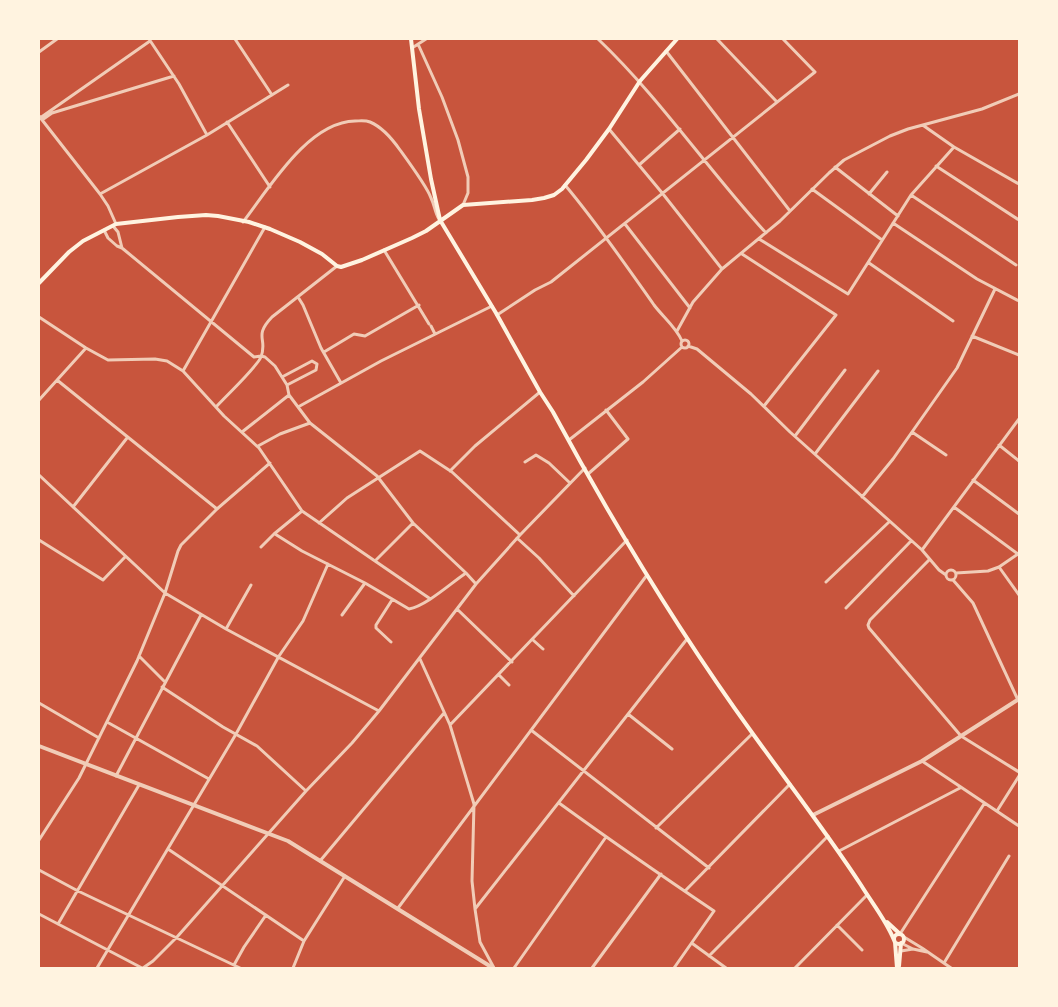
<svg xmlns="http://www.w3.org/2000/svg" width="1058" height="1007" font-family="Quicksand,sans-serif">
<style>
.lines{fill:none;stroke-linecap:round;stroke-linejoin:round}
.minor{stroke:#f1ccb7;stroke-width:3}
.tertiary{stroke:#f1ccb7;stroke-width:4}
.secondary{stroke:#fff3e0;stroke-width:4}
</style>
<rect width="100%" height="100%" fill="#c8553d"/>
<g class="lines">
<path class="minor" d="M149 39 179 84 207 135
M235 39 272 95
M598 39C660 98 708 170 766 233
M717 39 777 102
M418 44 442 97 458 140 468 177V193L463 205
M412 48 426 39
M666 51 790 211
M39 52 57 39
M39 116 100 194 108 206 116 224
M40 118 150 41
M42 120 52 113 174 76
M227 122 270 187
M924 126 954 147 1019 184
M609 129 663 194 722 269
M639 165 680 129
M936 166 1019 220
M835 167 898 216
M565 185C597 223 625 264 654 305 663 317 676 327 682 341
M812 189 882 240
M100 194 207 135 288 85
M869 194 887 172
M911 195 1016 265
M243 222C270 187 308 122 355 121 360 121 365 120 370 122 382 127 393 140 400 150 408 161 427 187 431 198 435 206 435 213 439 219
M893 223 977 279 1019 301
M625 224 690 308
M113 226 118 232 122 248
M104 230 108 238 117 246 122 248 254 357 261 356
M759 239 848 294 911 195 954 147
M384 250 429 324
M742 254 836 315 764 406
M869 263 953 321
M298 297 303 305 321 348 341 383
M497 315 535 290 551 282 815 72 783 39
M39 317 86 348 108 360 155 359 167 361 183 371 224 416 259 448 302 511 429 598
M431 326 435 334
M677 331 693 302 722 269 780 221 829 173 844 160 890 136 908 129 982 109 1019 94
M972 336 1019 355
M681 344a4 4 0 1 1 8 0a4 4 0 1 1-8 0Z
M688 346 697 349 751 394 790 432 922 550 939 570 946 575
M324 352 354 334 365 336 419 305
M261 356 265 357 275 366 287 385 289 395 310 423 377 476 413 523 466 573
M183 371 265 227
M282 377 312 361 317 364 316 370 287 385
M57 380 217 509
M39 400 86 348
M216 407C226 396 256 368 261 357 268 338 253 337 272 317L337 266
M298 407 381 361 492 306
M242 432 289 395
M912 432 946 455
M795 436 845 370
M569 440 643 382 682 347
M999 445 1019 461
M258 446 280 434 310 423
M815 454 878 371
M525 462 536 455 549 463 570 483
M450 471 475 446 540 392
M588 474 628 439 606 410
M39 475 165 593 226 629 379 711
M973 480 1019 514
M862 497 893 459 957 368 995 289
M73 507 127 438
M954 507 1018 554
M319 523 347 498 420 451 452 472 520 535
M275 534 302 551 365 583 409 609C426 606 451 583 466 573L476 584
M517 538 539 558 574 596
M39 540 103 580 125 557
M261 547 274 534 302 511
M922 550 1019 419
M929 560 870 620 868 625 869 628 961 736 1019 772
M375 561 413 523
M999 567 1019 595
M946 575a5 5 0 1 1 10 0a5 5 0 1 1-10 0Z
M956 573 988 571 999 567 1018 554
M953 580 973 603 1018 700
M826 582 889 522
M846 608 911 541
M457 609 512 662
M342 615 365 583
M226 629 251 585
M533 640 543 649
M391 642 376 628V625L392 600
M139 656 165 682
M420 659 450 725 474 804 472 881 475 909 480 942 494 968
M499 675 509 685
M162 687 223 727 257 746 306 791
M39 703 99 738
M628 714 672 749
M107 722 209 779
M450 725 627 540
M531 730 709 868
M922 761 1019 826
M116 776 201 615
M559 803C610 840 662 876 714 911L674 968
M997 811 1019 776
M656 828 752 734
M39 840 79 778 137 661 165 593 178 551 181 545 217 509 270 463
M168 849 304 941
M839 851 960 788
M320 861 444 713
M39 870 78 891 240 968
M685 891 790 784
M398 908 647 575
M475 909 687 639
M39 914 142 968
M58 924 139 785
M837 925 862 950
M900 934 984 804
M904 937 922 948 951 968
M901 943 913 949 927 952
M693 944 726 968
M901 951 913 949
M709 956 828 836
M944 963 1009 856
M234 965 244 947 266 915
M97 968 236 734 279 656 303 621 328 564
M143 968 153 961 177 937 306 791 352 743 379 711 476 584 520 535 585 468
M293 968 304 941 345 876
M514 968 606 837
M592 968 661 874
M795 968 867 895"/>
<path class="tertiary" d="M39 746 288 841 493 968
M813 815 922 761 1019 699"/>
<path class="secondary" d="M411 39 419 109 431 179 440 220 496 313 540 392 553 412C613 523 679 632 753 734 789 784 827 833 861 885 872 903 886 920 894 940
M39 283 69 252 83 241 116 224 178 217 206 215 218 216 249 222 270 229 300 242 322 254 337 266 341 267 362 260 412 238 426 231 463 205 532 200 544 198 554 195 562 189 586 160 609 129 640 81 677 39
M887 922 900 934
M894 939a5 5 0 1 1 10 0a5 5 0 1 1-10 0Z
M895 942 897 968
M899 966 901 943"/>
</g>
<rect width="1058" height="1007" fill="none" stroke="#fff3e0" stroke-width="80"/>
</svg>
